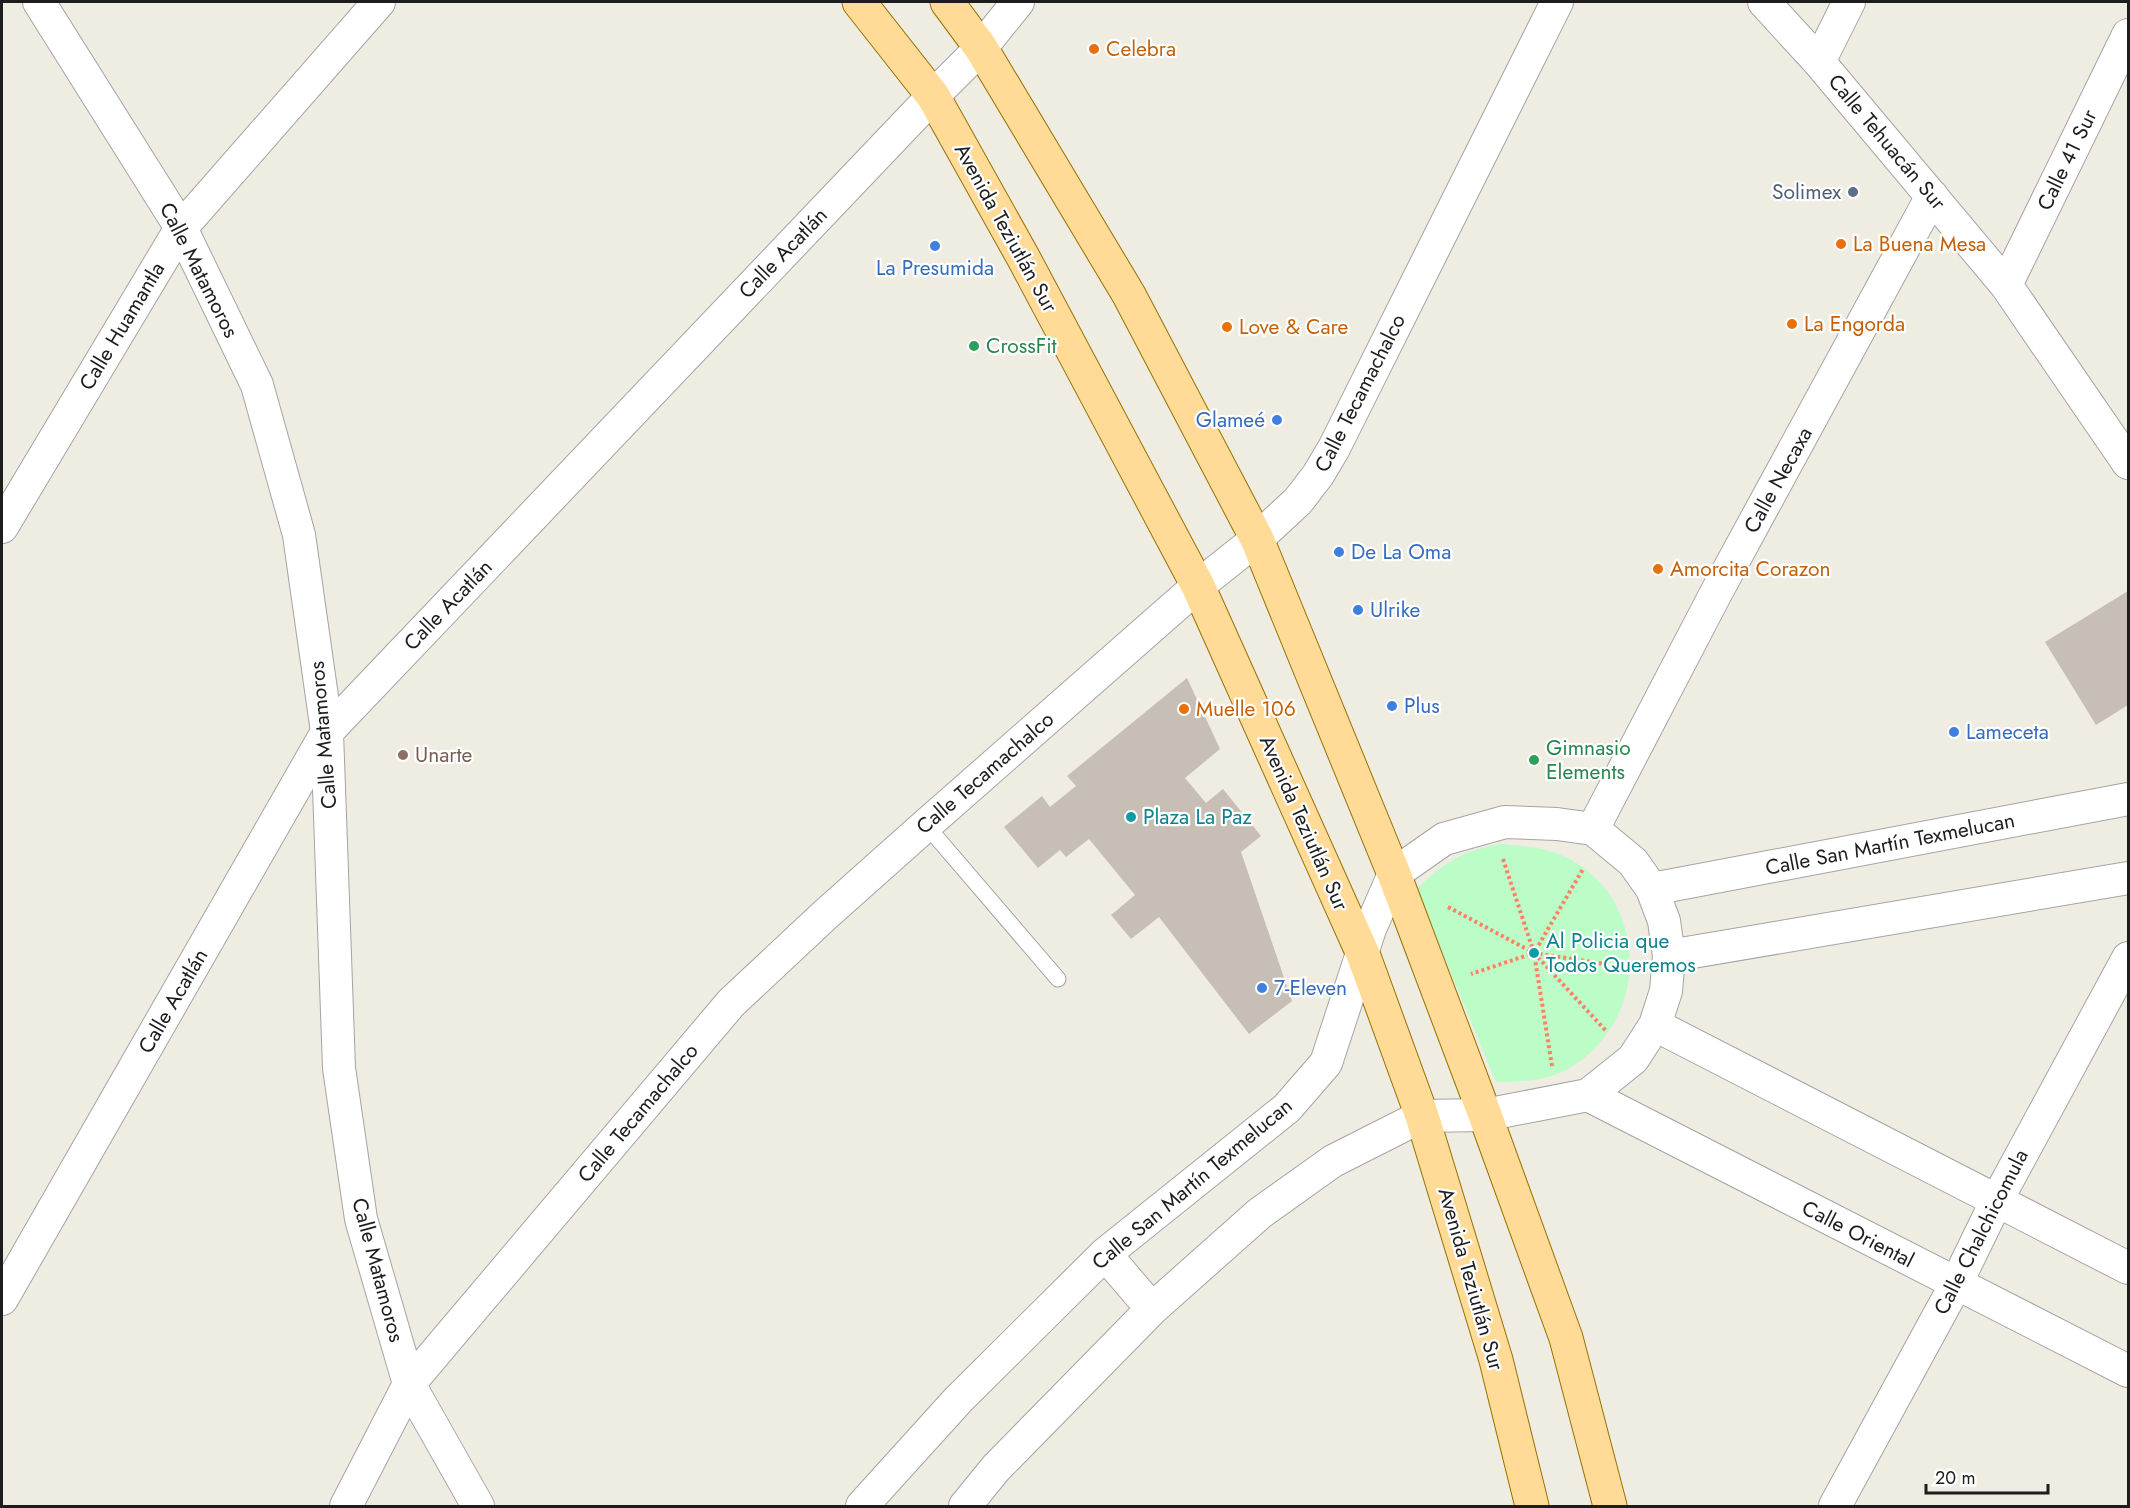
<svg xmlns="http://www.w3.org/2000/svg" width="2130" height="1508" font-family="Jost,sans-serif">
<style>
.park{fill:#bcfcc7}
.building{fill:#c7bfb5}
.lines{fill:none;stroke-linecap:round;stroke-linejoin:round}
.lane-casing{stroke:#a4a4a4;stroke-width:17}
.street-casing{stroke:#a4a4a4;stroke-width:34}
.primary-casing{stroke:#967200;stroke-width:35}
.path{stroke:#ff8163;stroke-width:4;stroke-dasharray:3 3;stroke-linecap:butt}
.lane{stroke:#fff;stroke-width:15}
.street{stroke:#fff;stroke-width:32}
.primary{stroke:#ffdb97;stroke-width:33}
.food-dot{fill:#e8710a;stroke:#fff;stroke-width:2}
.service-dot{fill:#5c6f8a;stroke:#fff;stroke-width:2}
.shop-dot{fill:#3f7fe0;stroke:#fff;stroke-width:2}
.leisure-dot{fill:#2e9e5b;stroke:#fff;stroke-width:2}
.education-dot{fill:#8d6e63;stroke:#fff;stroke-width:2}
.culture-dot{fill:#0f9aa8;stroke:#fff;stroke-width:2}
.labels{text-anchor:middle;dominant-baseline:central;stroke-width:4.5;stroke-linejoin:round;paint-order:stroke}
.food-label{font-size:21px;fill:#c56008;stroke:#fff;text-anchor:start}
.street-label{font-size:21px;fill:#1d1d1d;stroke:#fff}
.service-label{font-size:21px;fill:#4e5e75;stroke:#fff;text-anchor:end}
.shop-label{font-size:21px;fill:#366cbe;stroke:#fff;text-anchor:start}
.leisure-label{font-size:21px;fill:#27864d;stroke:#fff;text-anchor:start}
.education-label{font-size:21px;fill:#785e54;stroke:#fff;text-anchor:start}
.culture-label{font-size:21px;fill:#0d838f;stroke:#fff;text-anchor:start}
</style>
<rect width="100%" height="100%" fill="#efece2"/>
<path class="park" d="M1498 844C1520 846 1540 846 1561 855 1650 893 1652 1019 1571 1067 1548 1081 1522 1082 1496 1082L1416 889C1447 862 1457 853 1498 844Z"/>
<path class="building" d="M2128 591V705L2096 725 2045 642Z
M1187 678 1220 749 1185 778 1206 803 1223 789 1261 836 1241 852 1292 1001 1249 1034 1159 917 1131 939 1111 915 1135 895 1089 839 1066 857 1060 850 1038 868 1004 827 1042 796 1050 807 1076 786 1067 776Z"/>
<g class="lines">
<g class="lane-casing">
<path id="lane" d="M926 825 1058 979"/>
</g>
<g class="street-casing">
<path id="street" d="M39 2 181 228 257 385 299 535 327 732 339 1068 361 1219 409 1384 478 1506
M1764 2 1819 62 2006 285 2128 463
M1819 62 1849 2
M2006 285 2128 35
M2 527 181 228 379 2
M1593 829 1716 593 1932 196
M1652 889 2128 799
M1669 956 2128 878
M1655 1025 2128 1268
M1588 1095 2128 1371
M1105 1254 1152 1309
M2 1299 327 732 933 96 981 48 1018 2
M346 1506 409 1384 731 1003 825 915 926 825 1198 586 1257 539 1298 501 1318 475 1334 448 1557 2
M862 1506 958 1400 1105 1254 1287 1108 1326 1063 1370 929 1394 874 1444 839 1505 822 1557 824 1593 829 1633 862 1652 889 1664 921 1669 956 1666 991 1655 1025 1633 1059 1588 1095 1485 1115 1422 1116 1333 1161 1260 1213 1152 1309 996 1468 965 1506
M1835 1506 1956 1284 1997 1200 2128 958"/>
</g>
<g class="primary-casing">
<path id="primary" d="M859 2 933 96 1023 257 1198 586 1363 954 1422 1116 1496 1360 1532 1506
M947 2 981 48 1129 295 1257 539 1394 874 1485 1115 1566 1338 1610 1506"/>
</g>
<path class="path" d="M1503 859 1534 953 1583 869
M1448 907 1534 953 1471 974
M1534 953 1607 1032
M1552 1066 1534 953 1630 968"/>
<use href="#lane" class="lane"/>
<use href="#street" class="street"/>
<use href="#primary" class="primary"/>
</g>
<g class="food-dot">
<circle cx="1094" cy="49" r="6"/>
<circle cx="1841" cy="244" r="6"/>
<circle cx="1792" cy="324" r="6"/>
<circle cx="1227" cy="327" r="6"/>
<circle cx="1658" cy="569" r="6"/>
<circle cx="1184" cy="709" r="6"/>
</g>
<circle class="service-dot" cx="1853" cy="192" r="6"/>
<g class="shop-dot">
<circle cx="935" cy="246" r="6"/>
<circle cx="1277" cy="420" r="6"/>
<circle cx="1339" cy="552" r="6"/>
<circle cx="1358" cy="610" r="6"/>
<circle cx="1392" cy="706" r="6"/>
<circle cx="1954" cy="732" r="6"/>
<circle cx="1262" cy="988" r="6"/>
</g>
<g class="leisure-dot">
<circle cx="974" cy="346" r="6"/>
<circle cx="1534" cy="760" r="6"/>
</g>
<circle class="education-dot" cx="403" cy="755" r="6"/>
<g class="culture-dot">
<circle cx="1131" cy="817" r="6"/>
<circle cx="1534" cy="953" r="6"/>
</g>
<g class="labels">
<g class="food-label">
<text x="1106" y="49">Celebra</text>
<text x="1853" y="244">La Buena Mesa</text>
<text x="1804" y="324">La Engorda</text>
<text x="1239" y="327">Love &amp; Care</text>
<text x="1670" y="569">Amorcita Corazon</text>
<text x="1196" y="709">Muelle 106</text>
</g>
<g class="street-label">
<text transform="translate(1887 142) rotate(50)">Calle Tehuacán Sur</text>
<text transform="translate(2067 160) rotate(-64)">Calle 41 Sur</text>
<text transform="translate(1006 228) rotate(61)">Avenida Teziutlán Sur</text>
<text transform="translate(783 253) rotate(-46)">Calle Acatlán</text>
<text transform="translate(199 270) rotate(63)">Calle Matamoros</text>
<text transform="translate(122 326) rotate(-59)">Calle Huamantla</text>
<text transform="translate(1360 393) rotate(-63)">Calle Tecamachalco</text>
<text transform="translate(1778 480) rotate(-61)">Calle Necaxa</text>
<text transform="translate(448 605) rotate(-46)">Calle Acatlán</text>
<text transform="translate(323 735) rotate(-95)">Calle Matamoros</text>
<text transform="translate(985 773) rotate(-41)">Calle Tecamachalco</text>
<text transform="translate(1304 823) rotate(66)">Avenida Teziutlán Sur</text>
<text transform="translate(1890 844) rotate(-11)">Calle San Martín Texmelucan</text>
<text transform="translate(173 1001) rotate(-60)">Calle Acatlán</text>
<text transform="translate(638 1113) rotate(-50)">Calle Tecamachalco</text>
<text transform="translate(1192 1184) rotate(-40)">Calle San Martín Texmelucan</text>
<text transform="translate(1981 1232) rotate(-63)">Calle Chalchicomula</text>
<text transform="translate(1858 1234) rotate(27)">Calle Oriental</text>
<text transform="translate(378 1270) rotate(75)">Calle Matamoros</text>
<text transform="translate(1471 1279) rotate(74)">Avenida Teziutlán Sur</text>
</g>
<g class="service-label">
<text x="1841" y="192">Solimex</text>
</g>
<g class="shop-label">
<text x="935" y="268" text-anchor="middle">La Presumida</text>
<text x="1265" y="420" text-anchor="end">Glameé</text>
<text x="1351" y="552">De La Oma</text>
<text x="1370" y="610">Ulrike</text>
<text x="1404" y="706">Plus</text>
<text x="1966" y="732">Lameceta</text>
<text x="1274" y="988">7-Eleven</text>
</g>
<g class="leisure-label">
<text x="986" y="346">CrossFit</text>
<text x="1546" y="748">Gimnasio<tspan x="1546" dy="24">Elements</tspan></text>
</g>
<g class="education-label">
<text x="415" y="755">Unarte</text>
</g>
<g class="culture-label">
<text x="1143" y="817">Plaza La Paz</text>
<text x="1546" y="941">Al Policia que<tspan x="1546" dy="24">Todos Queremos</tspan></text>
</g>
</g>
<rect width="2130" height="1508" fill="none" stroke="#1d1d1d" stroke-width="6"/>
<path d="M1926 1484v9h122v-9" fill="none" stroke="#1d1d1d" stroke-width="3"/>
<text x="1935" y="1484" font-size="18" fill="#1d1d1d" stroke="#ffffff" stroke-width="4.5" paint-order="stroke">20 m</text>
</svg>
